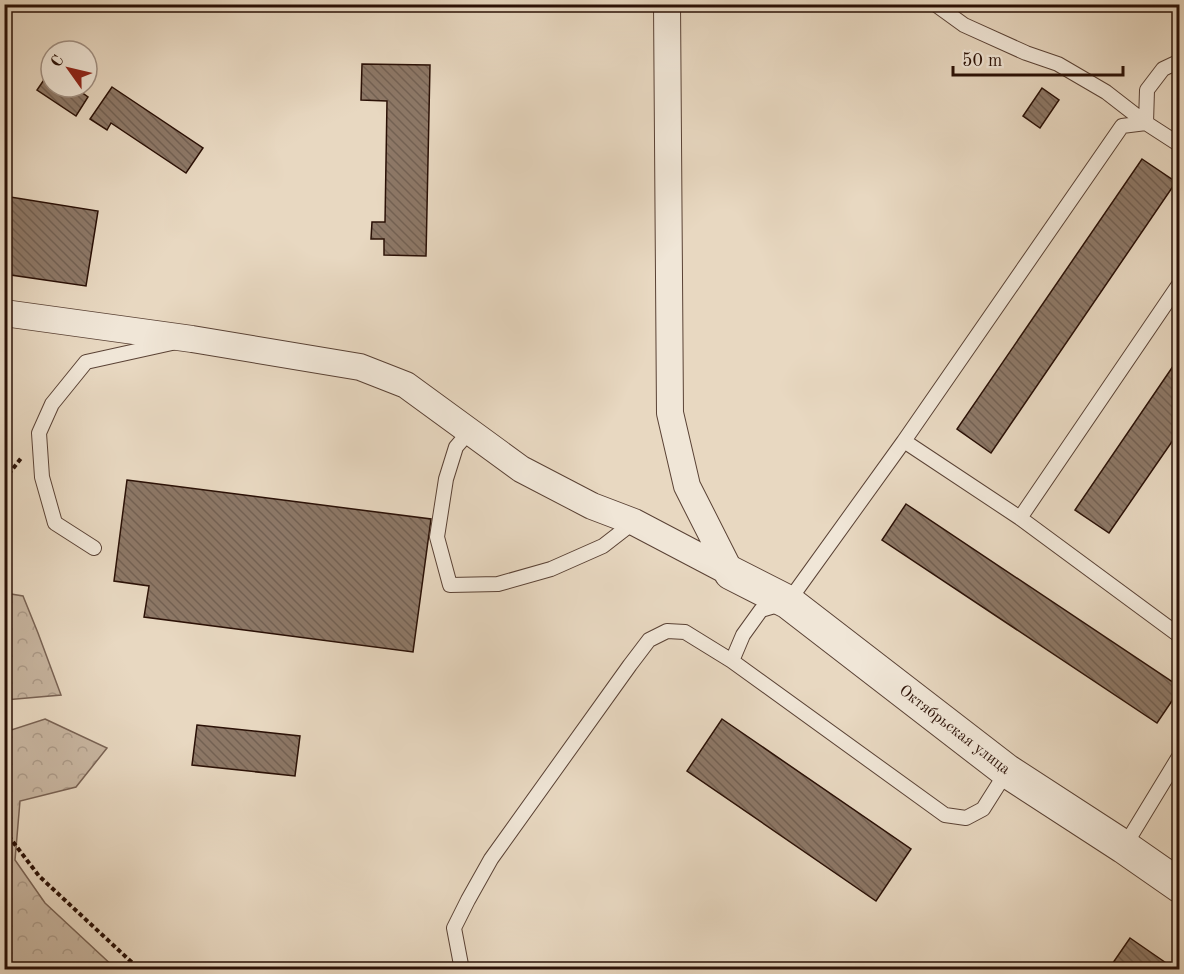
<svg xmlns="http://www.w3.org/2000/svg" width="1184" height="974" font-family="'Old Standard TT',serif">
<style>
.forest{fill:url(#forest-crowns);stroke:#796354;stroke-width:1.5}
.building{fill:url(#building-back-hatch);stroke:#2a1006;stroke-width:1.5}
.lines{fill:none;stroke-linecap:round;stroke-linejoin:round}
.service-casing{stroke:#5a4235;stroke-width:16}
.minor-casing{stroke:#5a4235;stroke-width:28}
.tertiary-casing{stroke:#5a4235;stroke-width:35}
.path{stroke:#2a1006;stroke-width:4;stroke-dasharray:4.5 3;stroke-linecap:butt}
.service{stroke:#f0e6d7;stroke-width:14}
.minor{stroke:#f0e6d7;stroke-width:26}
.tertiary{stroke:#f0e6d7;stroke-width:33}
.labels{text-anchor:middle;dominant-baseline:central;stroke-width:4.5;stroke-linejoin:round;paint-order:stroke}
.street-label{font-size:16px;fill:#2a1006;stroke:#f0e6d7}
</style>
<defs>
<pattern id="forest-crowns" width="20" height="18" patternUnits="userSpaceOnUse" patternTransform="scale(1.5)"><rect width="20" height="18" fill="#c8b6a1"/><path d="M2 6a3 3 0 1 1 6 0M12 15a3 3 0 1 1 6 0" fill="none" stroke="#ac9b89"/></pattern>
<pattern id="building-back-hatch" width="6" height="6" patternUnits="userSpaceOnUse" patternTransform="scale(1.5)"><rect width="6" height="6" fill="#8d7867"/><path d="M-1 5l2 2M0 0l6 6M5-1l2 2" fill="none" stroke="#736153"/></pattern>
</defs>
<rect width="100%" height="100%" fill="#e8d8c1"/>
<filter id="stains"><feTurbulence type="fractalNoise" baseFrequency=".00333" numOctaves="4"/><feColorMatrix values="0 0 0 0 .2 0 0 0 0 .09 0 0 0 0 .02 0 0 0 .5 -.17"/></filter>
<radialGradient id="worn" r=".72"><stop offset=".6" stop-color="#630" stop-opacity="0"/><stop offset="1" stop-color="#630" stop-opacity=".3"/></radialGradient>
<path class="forest" d="M5 593 23 596 38 633 61 695 5 700Z
M45 719 107 748 76 787 20 801 15 860 45 903 116 969H5V732Z"/>
<path class="building" d="M362 64 430 65 426 256 384 255V239H371L372 222H385L387 101 361 100Z
M50 71 51 72V87H74L88 97 76 116 37 90Z
M112 87 203 148 186 173 111 123 107 130 90 119Z
M1042 88 1059 100 1040 128 1023 116Z
M1142 159 1176 182 991 453 957 429Z
M4 196 98 211 86 286 4 274Z
M1180 356V430L1109 533 1075 510Z
M127 480 431 519 413 652 144 617 149 586 114 581Z
M906 504 1180 687V689L1157 723 882 540Z
M722 719 911 849 876 901 687 771Z
M197 725 300 736 295 776 192 765Z
M1130 938 1172 967 1176 970H1108Z"/>
<g class="lines">
<g class="service-casing">
<path id="service" d="M935 4 964 25 1026 53 1058 64 1106 92 1146 123
M1146 123 1147 90 1163 69 1180 61
M469 432 456 447 446 479 437 537 450 585 498 584 551 569 603 546 634 522
M904 441 1122 126 1146 123 1180 145
M1020 518 1180 283
M94 548 55 523 42 477 39 433 52 404 86 362 172 343
M732 661 945 815 966 818 983 809 1007 771
M1124 847 1180 755
M462 970 454 928 468 900 491 859 630 665 649 640 667 631 685 632 732 661 743 635 761 610 788 602 904 441 1020 518 1180 636"/>
</g>
<g class="minor-casing">
<path id="minor" d="M667 4 670 413 687 486 731 573
M4 313 192 339 360 367 406 385 521 469 592 506 634 522 731 573"/>
</g>
<g class="tertiary-casing">
<g id="tertiary">
<path id="s1" d="M731 573 788 602 1007 771 1124 847 1180 886"/>
</g>
</g>
<path class="path" d="M4 480 22 457
M4 830 39 876 140 970"/>
<use href="#service" class="service"/>
<use href="#minor" class="minor"/>
<use href="#tertiary" class="tertiary"/>
</g>
<g class="labels">
<g class="street-label">
<text stroke="none"><textPath href="#s1" startOffset="274">Октябрьская улица</textPath></text>
</g>
</g>
<rect width="1184" height="974" fill="none" stroke="#e8d8c1" stroke-width="24"/>
<rect x="6" y="6" width="1172" height="962" fill="none" stroke="#2a1006" stroke-width="3"/>
<rect x="12" y="12" width="1160" height="950" fill="none" stroke="#2a1006" stroke-width="1.5"/>
<g transform="translate(69 69) rotate(304)"><circle r="28" fill="#f0e6d7" stroke="#a19083" stroke-width="1.5"/>
<path d="M0-4.5L10 22L0 15L-10 22Z" fill="#8f2418"/>
<text y="-9" font-size="16" font-weight="bold" text-anchor="middle" fill="#2a1006">С</text>
</g>
<path d="M953 66v9h170v-9" fill="none" stroke="#2a1006" stroke-width="3"/>
<text x="962" y="66" font-size="18" fill="#2a1006" stroke="#f0e6d7" stroke-width="4.5" paint-order="stroke">50 m</text>
<rect width="100%" height="100%" filter="url(#stains)"/>
<rect width="100%" height="100%" fill="url(#worn)"/>
</svg>
